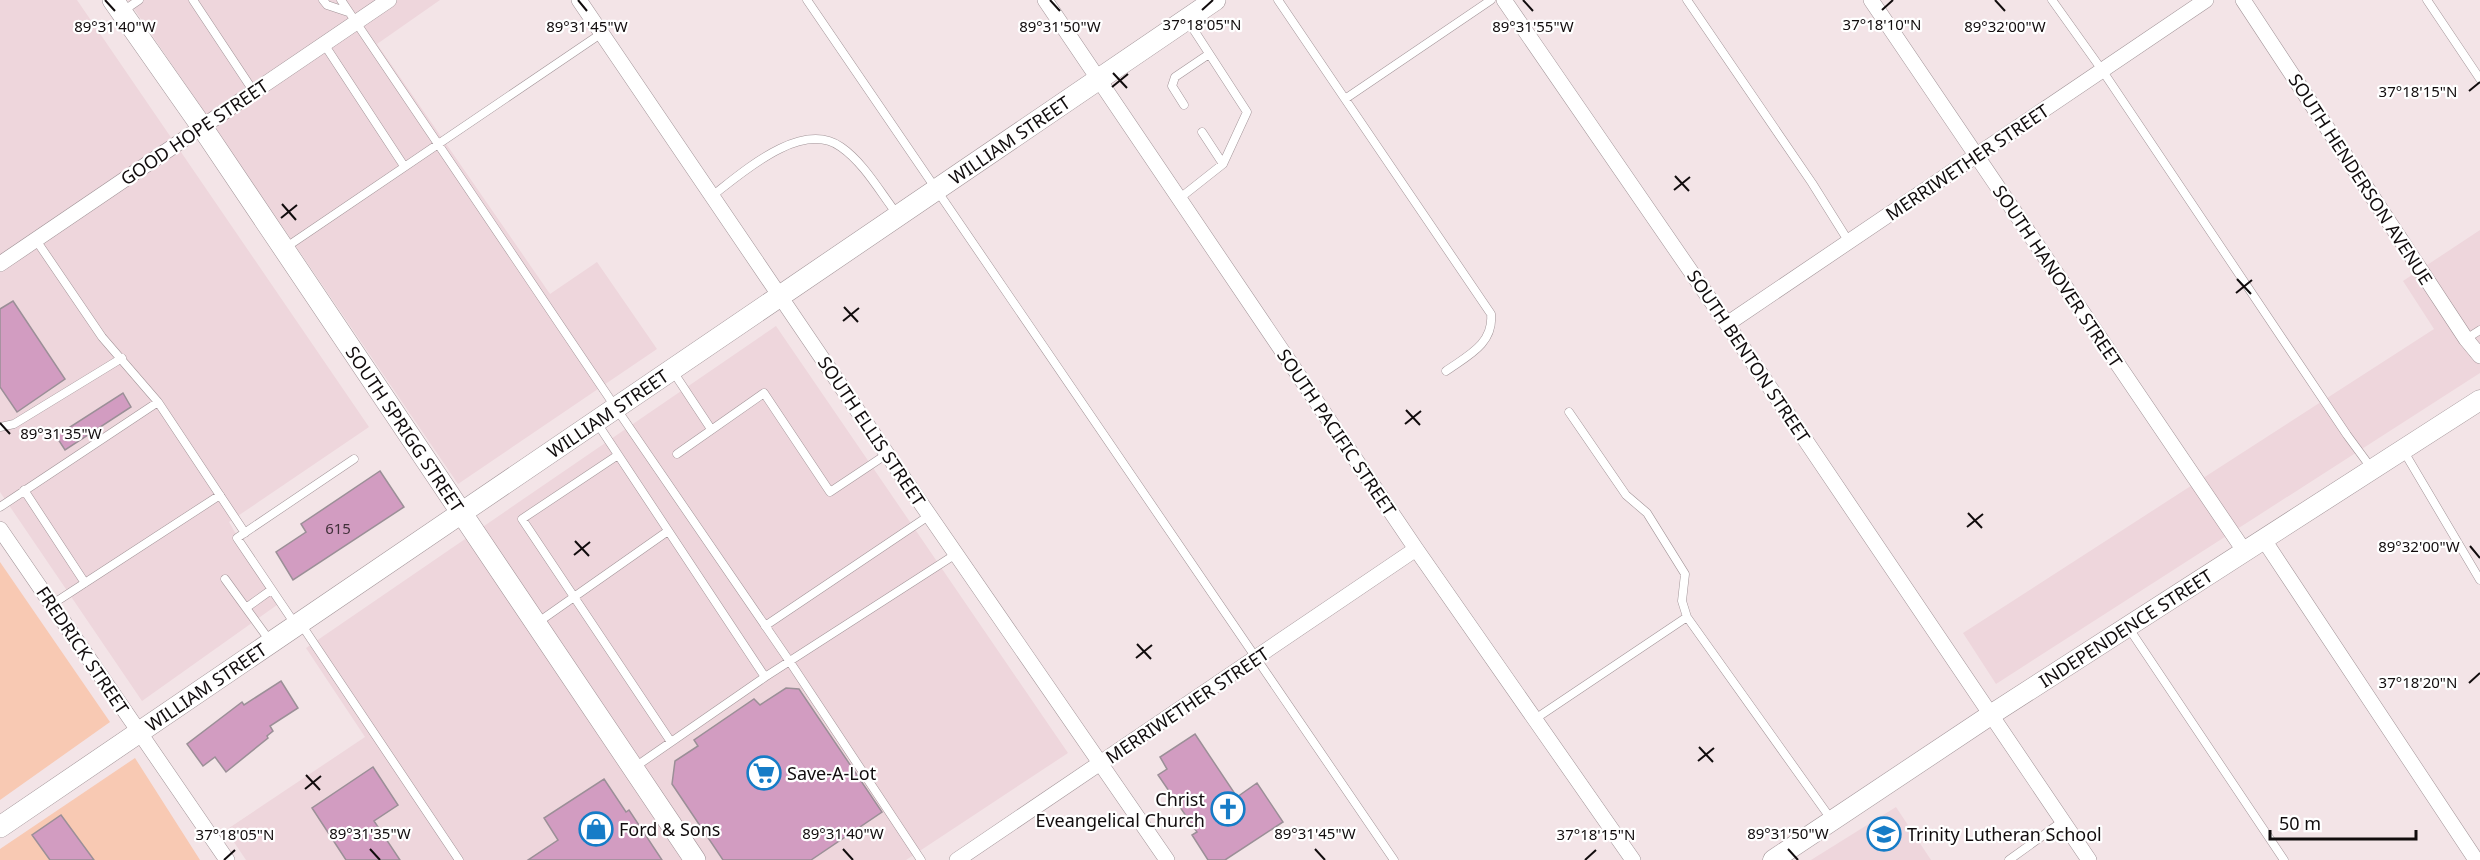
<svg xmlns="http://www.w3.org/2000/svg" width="2480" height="860" font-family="'Noto Sans',sans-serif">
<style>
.built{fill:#eed6dc}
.green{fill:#f8c9b3}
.building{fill:#d29cc1;stroke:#9b8f97;stroke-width:1.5}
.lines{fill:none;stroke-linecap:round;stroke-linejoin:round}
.service-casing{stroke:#a29498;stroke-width:9}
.minor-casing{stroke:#a29498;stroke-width:16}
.tertiary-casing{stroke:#a29498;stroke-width:21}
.secondary-casing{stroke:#a29498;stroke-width:22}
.service{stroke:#fff;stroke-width:8}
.minor{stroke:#fff;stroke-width:15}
.tertiary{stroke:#fff;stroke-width:20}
.secondary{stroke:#fff;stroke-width:21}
.ticks{fill:none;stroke:#110c0d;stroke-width:2}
.labels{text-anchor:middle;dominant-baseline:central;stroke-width:4.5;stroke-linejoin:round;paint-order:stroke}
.number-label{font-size:15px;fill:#41303a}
.street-label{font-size:18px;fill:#110c0d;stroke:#fff}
.poi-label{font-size:18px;fill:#110c0d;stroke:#fff;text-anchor:start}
.ticks-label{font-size:15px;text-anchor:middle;fill:#110c0d;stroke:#fff;stroke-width:4.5;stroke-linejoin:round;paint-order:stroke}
</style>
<rect width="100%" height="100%" fill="#f3e4e7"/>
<path class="built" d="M0 0H77L369 427 229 522 277 605 142 701 0 492Z
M128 0H440L377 44 550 294 597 262 657 349 458 484Z
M2480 230V373L1996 684 1963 633 2434 329 2403 281Z
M776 326 1068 753 906 860H246L226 830 365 737 306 648Z
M1896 807 1931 860H1811Z"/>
<path class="green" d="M0 562 110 722 0 800Z
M135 758 200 860H0V849Z"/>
<path class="building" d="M13 301 65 379 17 412 0 387V309Z
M123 393 131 407 65 450 56 436Z
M380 471 404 507 293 580 276 552 306 532 301 524Z
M281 681 298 708 270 726 273 731 267 736 268 738 226 772 215 757 203 766 187 744 242 702 244 705Z
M786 688 799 689 882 812 811 860H723L672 784 675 761 698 746 694 740 754 699 760 705Z
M1195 734 1237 797 1257 783 1283 822 1225 860H1208L1192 835 1197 832 1158 775 1167 769 1160 757Z
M373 767 398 805 374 821 400 860H346L312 808Z
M604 779 626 812 629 810 662 860H528L558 840 544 818Z
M61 815 94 860H50L32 835Z"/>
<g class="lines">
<g class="service-casing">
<path id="service" d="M193 0 254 92
M323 0 327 5 348 12
M341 0 616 408 790 662 921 860
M807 0 1394 860
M1278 0 1345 99 1491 0
M1687 0 1812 183 1849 242
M2052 0 2102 70 2347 435 2372 469
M2427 0 2480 79
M123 11 139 0
M324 44 404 166
M1345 99 1491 314C1494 344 1467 356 1446 371
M1184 105 1172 86 1175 77 1209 54
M1202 132 1223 164
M712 196C743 172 802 119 841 147 864 163 880 192 897 214
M1180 198 1223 164 1247 112 1188 21
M36 240 102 337 158 402 245 533
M285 248 602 33
M2466 339 2480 330
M672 370 711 429
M1569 412 1626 495 1647 513 1685 574 1682 601 1687 617
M597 423 765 677
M0 427 14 424 122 358
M2403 450 2480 580
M677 454 764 393 830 492 887 454
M618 455 522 519 671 742
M24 490 85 583
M0 507 158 402
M225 579 246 608 271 590
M51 605 220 495
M246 608 270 641
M537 623 668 531
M295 624 237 538 354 459
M301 624 459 860
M765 626 930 515
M2128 627 2284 860
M1535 719 1687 617 1831 819
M635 767 765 677 956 554
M2009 860 2063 821"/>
</g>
<g class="minor-casing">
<path id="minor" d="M579 0 887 454 1167 860
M1045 0 1416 549 1633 860
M1504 0 1727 324 2089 860
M1871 0 2245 552
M2243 0 2466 339 2480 356
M0 264 389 0
M1727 324 2206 0
M0 529 227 860
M2264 540 2476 860
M957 860 1416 549"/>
</g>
<g class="tertiary-casing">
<g id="tertiary">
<path id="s1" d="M1773 860 1992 714 2480 400"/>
</g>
</g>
<g class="secondary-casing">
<g id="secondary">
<path id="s2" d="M113 0 202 127 695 860"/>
<path id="s3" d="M0 827 1215 0"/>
</g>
</g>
<use href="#service" class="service"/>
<use href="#minor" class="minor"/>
<use href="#tertiary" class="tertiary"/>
<use href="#secondary" class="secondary"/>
</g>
<path class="ticks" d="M105 0 115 11M578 0 587 11M1050 0 1060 11M1523 0 1533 11M1995 0 2005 11M1202 10 1213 0M1882 10 1893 0M1113 73 1127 88M1112 87 1128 74M2469 91 2480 82M1675 176 1689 191M1674 190 1690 177M282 204 296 220M281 218 297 205M2237 279 2251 294M2236 293 2252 280M844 307 858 322M843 321 859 308M1406 410 1420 425M0 423 10 434M1405 424 1421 411M1968 513 1982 528M1967 527 1983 514M575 541 589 556M2470 546 2480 558M574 555 590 542M1137 644 1151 659M1136 658 1152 645M2469 683 2480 673M1699 747 1713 762M1698 761 1714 748M306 775 320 790M305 789 321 776M370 849 380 860M843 849 853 860M1315 849 1325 860M1788 849 1798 860M224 860 235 850M1585 860 1596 850"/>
<defs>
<g id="supermarket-ring" transform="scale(1.725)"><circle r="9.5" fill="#fff" stroke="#167cc7" stroke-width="1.5"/><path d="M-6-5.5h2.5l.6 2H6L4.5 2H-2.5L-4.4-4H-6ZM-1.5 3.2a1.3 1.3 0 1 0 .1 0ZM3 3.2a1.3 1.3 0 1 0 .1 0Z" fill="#167cc7"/></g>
<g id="church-ring" transform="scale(1.725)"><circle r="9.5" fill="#fff" stroke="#167cc7" stroke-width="1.5"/><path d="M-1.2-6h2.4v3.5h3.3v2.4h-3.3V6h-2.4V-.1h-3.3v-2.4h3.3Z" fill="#167cc7"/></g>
<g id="shop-ring" transform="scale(1.725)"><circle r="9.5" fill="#fff" stroke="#167cc7" stroke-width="1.5"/><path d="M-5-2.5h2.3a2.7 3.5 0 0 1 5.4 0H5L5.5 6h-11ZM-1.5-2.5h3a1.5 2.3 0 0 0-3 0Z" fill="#167cc7"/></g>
<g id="school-ring" transform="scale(1.725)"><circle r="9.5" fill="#fff" stroke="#167cc7" stroke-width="1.5"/><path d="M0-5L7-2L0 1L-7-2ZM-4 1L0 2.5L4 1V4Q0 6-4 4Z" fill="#167cc7"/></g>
</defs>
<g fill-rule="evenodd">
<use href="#supermarket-ring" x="764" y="773"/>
<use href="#church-ring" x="1228" y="809"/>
<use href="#shop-ring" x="596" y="829"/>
<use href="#school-ring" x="1884" y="834"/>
</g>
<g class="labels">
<g class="number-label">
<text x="338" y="528">615</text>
</g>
<g class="street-label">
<text transform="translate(194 132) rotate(-34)">GOOD HOPE STREET</text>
<text stroke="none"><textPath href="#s3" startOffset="1221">WILLIAM STREET</textPath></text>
<text transform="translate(1967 162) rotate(-34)">MERRIWETHER STREET</text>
<text transform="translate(2361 179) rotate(57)">SOUTH HENDERSON AVENUE</text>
<text transform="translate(2058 276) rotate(56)">SOUTH HANOVER STREET</text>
<text transform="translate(1749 356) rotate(56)">SOUTH BENTON STREET</text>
<text stroke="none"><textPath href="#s3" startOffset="735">WILLIAM STREET</textPath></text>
<text stroke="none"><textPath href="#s2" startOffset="519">SOUTH SPRIGG STREET</textPath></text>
<text transform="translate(872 431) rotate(56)">SOUTH ELLIS STREET</text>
<text transform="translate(1337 432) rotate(56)">SOUTH PACIFIC STREET</text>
<text stroke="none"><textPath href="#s1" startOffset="422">INDEPENDENCE STREET</textPath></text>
<text transform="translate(83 650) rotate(56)">FREDRICK STREET</text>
<text stroke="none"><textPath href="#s3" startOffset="249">WILLIAM STREET</textPath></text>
<text transform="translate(1187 705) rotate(-34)">MERRIWETHER STREET</text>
</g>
<g class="poi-label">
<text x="787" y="773">Save-A-Lot</text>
<text x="1205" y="799" text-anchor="end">Christ<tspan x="1205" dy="21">Eveangelical Church</tspan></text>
<text x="619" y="829">Ford &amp; Sons</text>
<text x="1907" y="834">Trinity Lutheran School</text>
</g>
</g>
<g class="ticks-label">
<text x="1202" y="30">37°18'05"N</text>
<text x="1882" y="30">37°18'10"N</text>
<text x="115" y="32">89°31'40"W</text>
<text x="587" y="32">89°31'45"W</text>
<text x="1060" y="32">89°31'50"W</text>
<text x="1533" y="32">89°31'55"W</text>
<text x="2005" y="32">89°32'00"W</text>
<text x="2418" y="97">37°18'15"N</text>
<text x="61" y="439">89°31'35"W</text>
<text x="2419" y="552">89°32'00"W</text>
<text x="2418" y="688">37°18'20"N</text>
<text x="370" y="839">89°31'35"W</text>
<text x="843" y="839">89°31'40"W</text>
<text x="1315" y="839">89°31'45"W</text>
<text x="1788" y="839">89°31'50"W</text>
<text x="235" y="840">37°18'05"N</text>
<text x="1596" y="840">37°18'15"N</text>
</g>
<path d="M2270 830v9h146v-9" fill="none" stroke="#110c0d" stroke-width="3"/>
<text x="2279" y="830" font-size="18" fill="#110c0d" stroke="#ffffff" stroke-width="4.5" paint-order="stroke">50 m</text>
</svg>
